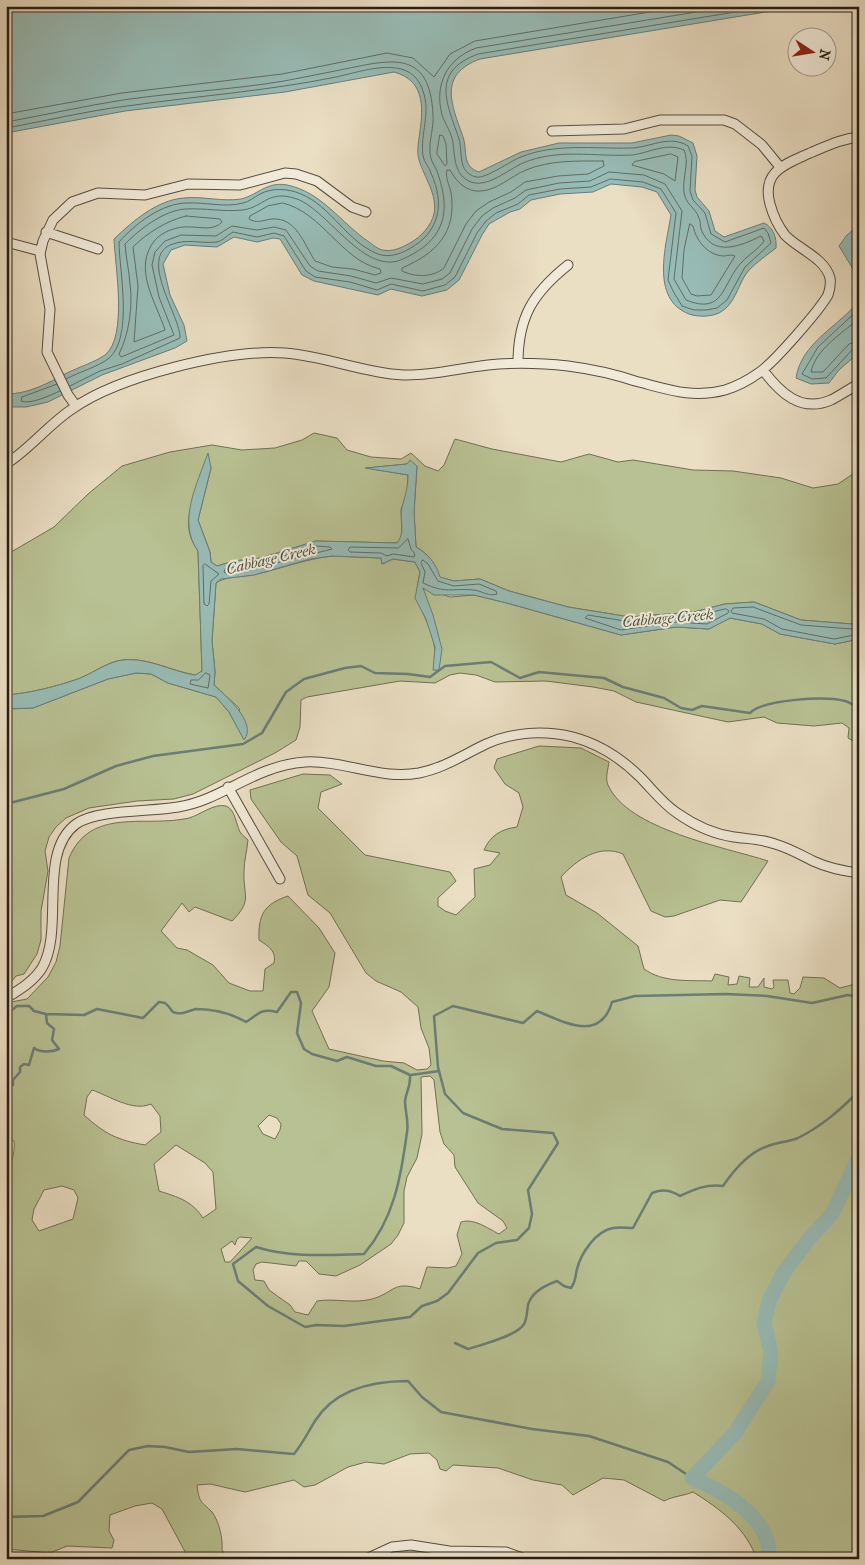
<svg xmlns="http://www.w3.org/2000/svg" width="865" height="1565" font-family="'IM FELL French Canon',serif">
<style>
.green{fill:#b8c193;stroke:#707054;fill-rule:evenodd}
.water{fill:#98bcb6;stroke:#6b7d76}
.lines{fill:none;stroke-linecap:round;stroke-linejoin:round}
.shore{stroke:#606d66;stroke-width:1}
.stream{stroke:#6b7d76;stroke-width:2.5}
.river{stroke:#98bcb6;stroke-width:15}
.minor-casing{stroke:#584e40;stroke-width:11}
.minor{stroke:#f1ead8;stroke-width:9}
.labels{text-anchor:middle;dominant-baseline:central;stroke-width:4;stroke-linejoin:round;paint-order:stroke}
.water-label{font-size:15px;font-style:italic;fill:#494d45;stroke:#f1ead8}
</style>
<rect width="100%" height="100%" fill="#eadec3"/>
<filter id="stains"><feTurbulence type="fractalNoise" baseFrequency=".004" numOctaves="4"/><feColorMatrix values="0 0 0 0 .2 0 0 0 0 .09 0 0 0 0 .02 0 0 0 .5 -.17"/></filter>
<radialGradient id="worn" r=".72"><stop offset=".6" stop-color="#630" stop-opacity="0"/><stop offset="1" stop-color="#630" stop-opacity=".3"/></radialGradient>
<path class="green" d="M314 433 337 438 347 450 371 457 401 459 411 453 425 466 438 471 444 465 455 439 492 449 561 462 589 454 618 462 633 460 693 470 733 471 781 478 813 488 838 484 859 470V619L852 624 801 620 754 602 725 604 694 612 630 617 568 607 509 591 480 579 454 581 439 577C436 564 427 553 416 547L414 512 417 466 407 464 367 468 408 475 407 495 401 509 402 537 397 543 316 541 261 558 234 561 217 566 211 562 210 552 198 520 211 468C195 494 177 522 198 551L202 671 196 675C169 671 145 655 117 661 103 665 91 674 78 679 54 687 31 693 6 695V555L54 527 88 494 122 466 170 452 212 445 242 450 275 448 302 440Z
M332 556 381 558 382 564 393 559 415 562 420 572C411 607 430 617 435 647 436 654 433 663 434 670H439L423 588 450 597 474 595 507 603 621 635 676 627 709 629 730 618 762 624 780 634 835 644 859 639V744L848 738 849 728 842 723 814 726 777 723 764 717 728 722 636 702 614 691 593 687 546 681 495 682 476 675 460 673 450 675 435 683 400 681 307 697 301 700 300 727 296 740 275 753 193 794 174 799 137 801 89 808 66 818 56 827 49 837 45 851 48 871 41 911V940L37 954 24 974 16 976 6 989V709L33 708 108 679 136 673 151 674 168 683 216 697 229 712 244 739 239 708 214 685 215 672 212 641 216 583C226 576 241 577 253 575 280 569 305 559 332 556Z
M539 746 581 748 609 762C608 769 605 779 608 785 628 830 725 847 768 861L741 902 720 900 674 916 665 917 651 911 623 854C600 844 577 859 561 877L566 895 597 913 638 946 644 969C664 983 688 980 712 981L715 974 729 977 728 985 737 984 739 976 750 978 749 987H758L764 978V987L772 989 774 987 773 980H788L790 993 794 994 800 988 803 977 824 978 840 988 859 983V1559H761V1556L755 1554C742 1525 720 1509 693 1492 683 1496 674 1496 664 1501L624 1480 603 1478 573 1495 562 1485 533 1480 498 1468 453 1465 446 1471 440 1469 437 1460 429 1453 410 1454 384 1464 366 1462 348 1467 315 1485 304 1487 294 1480 245 1492 210 1484 197 1485C199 1503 201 1501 212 1512 219 1521 223 1539 222 1550L227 1559H189L162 1509 152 1503 135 1506 110 1515 109 1531 114 1540 112 1548 67 1546 50 1553 6 1549V1185C8 1171 16 1154 14 1141L6 1136V993L11 1002 27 999 48 977 56 962 60 946 69 858C91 806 146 828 189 818 200 815 214 803 226 806 235 809 236 824 240 832 242 835 246 838 248 840 247 851 244 861 244 871 243 897 253 900 232 921L195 907 189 912 182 903 161 931 177 948 187 950 213 965 229 983 250 991H263L265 969 274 963C277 951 268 946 259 940 258 915 264 904 288 896L319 928 335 953 329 987 312 1011 329 1049 383 1061 404 1063 417 1070 427 1069 431 1065 429 1048 421 1028 418 1007 401 992 376 981 366 973 330 913 308 895 297 856 281 842 251 799 250 790 303 774 330 775 342 784 321 792 318 808 365 855 450 872 456 881 438 898V906L445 911 456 915 475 897 474 869 490 865 500 853 484 850C490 836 501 829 517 827L523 807 519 793 505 784 494 768 497 759ZM430 1076 434 1080 440 1132 444 1144 454 1155 455 1167 478 1203 503 1221 507 1228 499 1234C487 1228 474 1218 461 1222L457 1235 462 1254 456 1266 448 1268 427 1267 420 1289C393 1280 394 1293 372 1299 353 1304 335 1298 317 1301L308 1315 295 1312 290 1305 269 1290 264 1281 255 1280 253 1270 256 1264 262 1262 296 1266 299 1261H306L319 1274 336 1276 360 1265 391 1244 398 1235 404 1223V1191L407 1177 417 1158 422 1134 421 1077ZM92 1090C110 1096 132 1112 151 1104L160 1116 161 1132 145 1145C117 1140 105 1134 84 1115L87 1097ZM269 1115 277 1118 281 1124 280 1130 275 1139 263 1134 258 1126ZM176 1145 205 1163 213 1172 216 1209 203 1218C192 1201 178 1197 159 1191L154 1164ZM62 1186 74 1190 78 1198 73 1219 39 1231 32 1220 34 1209 44 1190ZM240 1237 252 1238 230 1262H225L221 1249 232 1241 235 1245 237 1239Z"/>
<path class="water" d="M6 6H859V8L841 11 802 6 480 59C437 75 452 105 463 137 468 151 461 166 479 172L521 152 559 143H632L671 135 679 136 693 143 697 156 695 190 697 197 709 211 715 231 724 237 764 223C773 227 777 238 776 248 767 255 757 262 749 270 738 282 736 305 719 313 711 317 697 317 689 314 650 299 666 246 671 215L657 192 642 187 611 184 593 192 560 194 531 200 520 209 510 212 489 224 482 235 459 280 447 290 422 296 391 289 378 295 314 281 302 275 280 239 273 238 257 242 234 237 217 247 185 245 171 250 163 264 170 295 184 325 187 341 175 348 102 375 48 402 26 407H8L6 394C29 394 48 383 67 373 79 367 95 362 105 355 128 337 115 265 114 239 133 221 157 200 184 198 203 196 222 202 241 199 256 196 267 181 287 185 322 192 341 223 369 242 373 245 378 249 382 250 393 252 401 248 410 243 421 237 431 226 434 214 438 195 424 177 419 160 417 154 418 144 419 138 423 111 427 81 394 72L285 92 125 111 6 133Z
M859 225V272L853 269 839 246 847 235Z
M859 301V348L854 357 839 370 829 383 811 384 796 378C801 343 839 326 859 301Z
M208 453 211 468 198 520 210 552 211 562 217 566 234 561 261 558 316 541 397 543C406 532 399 520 402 507 405 496 408 487 408 475L365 468 407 464 410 460 417 466 414 512 416 547C428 554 436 563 440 577L454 581 480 579 509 591 568 607 630 617 694 612 725 604 754 602 801 620 852 624 859 619V639L835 644 780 634 762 624 730 618 709 629 676 627 621 635 507 603 474 595H434L423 588 433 615 442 649 439 670H433L435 647 426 619 415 598 420 572 415 562 393 559 382 564 381 558 332 556 310 559 254 575 221 579 216 583 212 641 215 672 214 685C225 695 258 723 244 740L229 712 216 697 168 683 151 674 136 673 108 679 33 708 6 709V695C31 693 54 687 78 679 91 674 103 665 117 661 145 655 169 671 195 675L202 671 198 551C177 522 197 484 208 453Z"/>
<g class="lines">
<path class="shore" d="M6 114 122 93 282 74 387 53 413 58 434 77 450 54 475 41 686 6
M6 122C45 115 84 106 123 100 177 92 231 90 284 81 305 77 325 73 345 69 393 59 430 50 433 115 434 127 429 140 430 152 430 161 436 167 438 174 452 215 443 241 403 259 365 277 329 211 297 199 268 189 264 207 243 210 224 212 205 208 186 209 164 210 140 229 125 244 126 258 129 270 130 284 133 306 129 334 119 354L121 357 174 335 159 297 152 265 155 252 165 241 181 235 216 236 232 226 257 230 274 227 286 230 310 266 318 271 351 276 376 283 391 278 423 284 442 279 450 273 472 229 482 216 493 208 515 198 526 190 559 183 590 181 609 172 644 175 665 184 682 211 674 279 686 300C725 316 722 282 742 262 748 255 759 249 764 241L761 236C741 246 712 258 701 229 700 226 701 221 699 218 696 208 685 204 684 192 682 178 690 162 684 150 666 142 649 153 632 155 595 157 558 148 523 163 507 170 488 188 471 182 454 175 455 158 453 143 452 133 445 124 442 115 434 84 447 59 476 48L733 6
M6 128C46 121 86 111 127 106 197 96 267 91 336 77 364 71 411 53 423 91 431 113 420 134 423 156 424 162 429 167 431 173 445 204 440 232 409 249 400 254 389 258 378 254 347 242 331 206 301 194 288 188 271 188 260 194 254 197 249 202 243 203 225 208 205 202 187 203 162 203 135 224 119 242 119 269 134 339 108 359 97 367 79 372 66 379
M440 135 443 136 446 144 447 164 445 166 437 154Z
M671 154 678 157 675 181 664 174 632 165 634 162Z
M603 161 604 166 588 174 558 176 525 182 511 192 489 202 476 211 466 224 444 268C432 278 415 277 402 271V268C437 253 457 232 451 192 449 185 445 176 447 170H450C456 181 466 192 480 191 496 191 511 176 526 170 550 160 577 161 603 161Z
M283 203C323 213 341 260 380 269L381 273 375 275 353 269 332 267 315 261C304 244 296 217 272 219 263 220 257 224 249 219L250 216 268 206Z
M186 216 220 219 222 222C214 231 201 227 190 227 178 226 163 231 155 240 132 268 156 302 165 330L134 342 138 286 133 247C147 233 166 221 186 216Z
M690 224 693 226C696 240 707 255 723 256 728 256 731 254 735 256L711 295 697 296 691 294 682 278 684 250Z
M859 309 818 347 802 374 812 379 826 378 853 349 859 347
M859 319C843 332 815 350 811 372H823L849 344 859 341
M57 384 22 397 21 401C31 405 50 395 60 391
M70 386 100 371 122 364 180 338C181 317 139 260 170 245 187 238 200 244 217 242 222 241 228 235 233 232L257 237 274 233 284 236 306 271 315 277 350 282 377 290 391 284 423 291 445 285 455 277 477 233 486 221 496 213 518 204 529 195 560 189 591 187 610 179 643 182 661 189 676 213 668 280 673 291 682 306 694 310H706L717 308 727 300 745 267 771 243 768 233 764 228 725 242 711 234 705 213 693 200 690 191 692 156 688 146C669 134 650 148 630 148 594 149 555 143 521 157 510 161 486 179 476 177 457 172 463 153 459 139 447 103 430 72 478 54L772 6
M408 539 411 549 415 554 414 557 393 554 387 556 381 553 350 552 348 550 350 547 398 548Z
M316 546 330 547 332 549 276 563 274 562 275 559Z
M423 560 428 564 438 581 454 586 479 584 496 591 497 594C489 597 482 591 474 590 451 588 446 594 423 583L425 572 421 563Z
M205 564 219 574 211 581 209 604 207 606 204 604 203 566Z
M256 564 259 567 227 574 224 572 225 569Z
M726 609 729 611 728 613 707 624 676 622 621 630 585 618 588 615 631 622 695 616Z
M859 625 852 629 801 625 753 607 733 608 731 611 732 613 764 619 782 629 834 639 859 634
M206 673 210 675 208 688 190 684 191 680H198Z"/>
<path class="stream" d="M6 804 64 789 116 766 153 756 243 744 262 733 286 692 304 679 345 668 361 666 375 673 408 674 430 677 445 666 491 662 520 678 539 672 604 678 623 687 664 698 681 708 692 710 702 706 750 713C764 699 825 696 845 701 850 702 854 706 859 708
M6 971 9 978 6 981
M6 1004 8 1008 12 1010 17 1006H29L34 1011 46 1014 84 1015 97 1009 143 1018 159 1002 165 1003C168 1005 171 1010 173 1012 182 1016 189 1010 196 1009 213 1009 232 1014 246 1022 258 1015 259 1008 277 1012L291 992H297L301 1003 297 1033 304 1049 312 1054 337 1061 347 1057 376 1066H391L410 1075C411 1086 406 1092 405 1101 405 1111 409 1122 407 1132 401 1177 394 1219 364 1254 327 1255 291 1258 256 1247L233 1264 238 1281 268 1306 305 1327 316 1325 344 1326 410 1317 422 1306 437 1301 448 1293 478 1253 496 1243 517 1240 529 1228 532 1214 528 1190 558 1143 553 1133 502 1129 463 1113 445 1094 438 1067 434 1016 453 1006 523 1023 537 1011C564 1022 600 1043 612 1002L635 996 726 994 767 996 812 1003 848 995 859 997
M411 1075 439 1071
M6 1089 13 1085V1080L20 1072V1067L24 1064 29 1065 34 1048C41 1053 52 1052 59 1049L52 1040 54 1029 47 1023 46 1014
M455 1343 468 1349C481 1345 519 1335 524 1324 527 1319 527 1311 528 1305 531 1293 546 1285 557 1281L564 1286 571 1288C576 1281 575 1277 577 1269 581 1253 596 1231 613 1228 619 1227 627 1228 633 1228L652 1193C663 1189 670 1190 680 1196 695 1189 706 1184 723 1186 734 1170 749 1152 768 1146 778 1142 789 1142 798 1138 822 1126 840 1110 859 1091
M6 1517 43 1516 78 1502 129 1450 148 1446 165 1447 189 1452 237 1449 294 1454C303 1443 308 1432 315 1421 335 1389 374 1381 408 1381L422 1397 441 1412 532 1429 589 1436 668 1462 692 1478"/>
<path class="river" d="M769 1559C773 1519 724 1491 692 1478L735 1433 768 1381 771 1352 764 1323 769 1301 784 1272 808 1240 832 1214 859 1157"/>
<g class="minor-casing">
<path id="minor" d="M552 131 624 129 660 120H724L735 124 762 145 780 167
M46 232 98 249
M6 242 40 251
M518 363C518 317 533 293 568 265
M763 370C780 393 801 413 831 400 841 395 849 389 859 384
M76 406 68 395 47 352 50 309 40 254 43 241 53 220 72 202 98 193 145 195 188 184 240 185 285 173 296 174 317 181 352 207 366 212
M6 464C31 448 48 425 72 409 119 376 228 349 285 353 325 356 363 373 403 375 432 376 460 368 488 365 515 362 542 363 568 366 591 369 614 374 635 381 667 389 692 399 725 390 738 386 749 380 760 372 776 360 818 312 828 295 830 289 831 284 830 278 825 258 798 249 785 235 778 226 773 215 770 204 761 171 786 164 810 153 827 146 841 139 859 137
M228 787 280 879
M6 998C19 990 33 982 42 968 65 929 37 853 76 824 97 809 151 812 178 807 223 800 253 766 305 762 344 760 379 780 419 773 444 768 463 755 486 744 513 732 544 730 573 737 599 744 621 758 640 777 652 789 662 803 677 813 694 825 713 834 734 837 748 839 762 839 775 844 789 848 801 855 813 861 828 868 843 871 859 873
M366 1559 392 1547 411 1545 449 1551 506 1552 525 1559"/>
</g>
<use href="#minor" class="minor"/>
</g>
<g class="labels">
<g class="water-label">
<text transform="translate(271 559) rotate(-13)">Cabbage Creek</text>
<text transform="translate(668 618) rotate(-5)">Cabbage Creek</text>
</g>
</g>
<rect width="865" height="1565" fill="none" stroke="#eadec3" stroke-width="25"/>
<rect x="8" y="8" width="850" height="1550" fill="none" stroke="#271e15" stroke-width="2.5"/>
<rect x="12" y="12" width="840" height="1540" fill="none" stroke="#271e15"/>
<g transform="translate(812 52) rotate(102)"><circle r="24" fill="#f1ead8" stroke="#a0988a"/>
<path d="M0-4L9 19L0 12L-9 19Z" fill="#8f2418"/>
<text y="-8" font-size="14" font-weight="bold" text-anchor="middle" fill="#271e15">N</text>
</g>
<rect width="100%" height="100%" filter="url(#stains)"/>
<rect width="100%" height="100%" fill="url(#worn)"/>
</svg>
